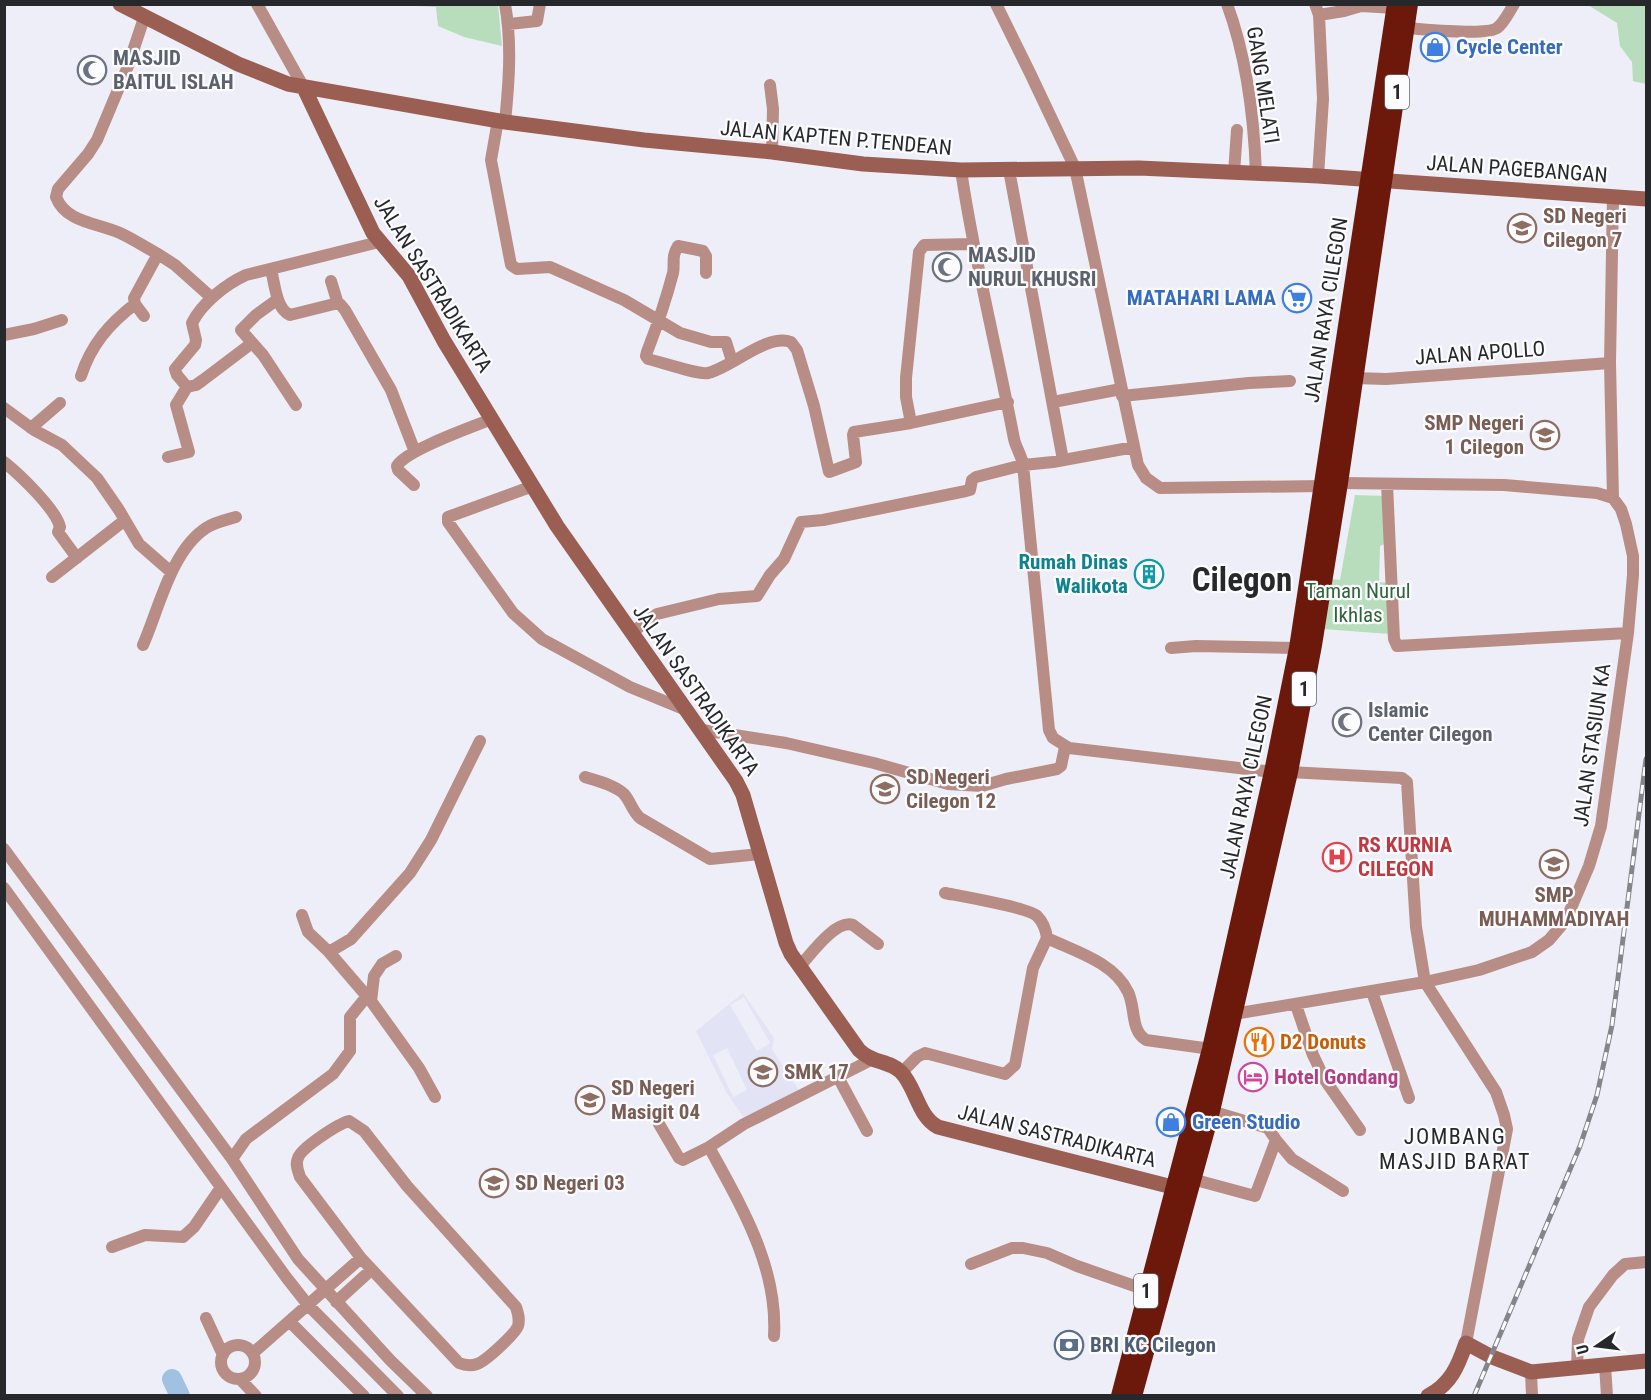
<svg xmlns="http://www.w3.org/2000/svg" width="1651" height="1400" font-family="'Roboto Condensed',sans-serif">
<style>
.built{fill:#e2e4f5;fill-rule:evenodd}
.green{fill:#b8ddbd}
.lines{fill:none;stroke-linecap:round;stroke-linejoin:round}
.river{stroke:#a0c1e2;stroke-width:20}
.street{stroke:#b88d85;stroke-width:12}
.secondary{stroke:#9a5e52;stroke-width:15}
.highway{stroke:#6c190c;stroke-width:18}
.rail-casing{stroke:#84858b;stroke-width:5}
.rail{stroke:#fcfcfe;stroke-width:3;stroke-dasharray:9;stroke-linecap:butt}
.labels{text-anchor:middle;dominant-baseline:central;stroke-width:4.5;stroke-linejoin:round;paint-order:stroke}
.shield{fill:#fcfcfe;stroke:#67686a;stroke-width:1.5}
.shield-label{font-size:20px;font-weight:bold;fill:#27282b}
.shop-label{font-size:21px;font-weight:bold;fill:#366cbe;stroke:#fcfcfe;text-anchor:start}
.worship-label{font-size:21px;font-weight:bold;fill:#5b616d;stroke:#fcfcfe;text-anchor:start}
.street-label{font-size:21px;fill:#27282b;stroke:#fcfcfe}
.education-label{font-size:21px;font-weight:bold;fill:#785e54;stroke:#fcfcfe;text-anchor:start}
.culture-label{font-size:21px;font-weight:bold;fill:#0d838f;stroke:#fcfcfe;text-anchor:end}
.park-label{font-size:21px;fill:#2f653b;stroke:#fcfcfe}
.health-label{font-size:21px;font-weight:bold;fill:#be3a42;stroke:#fcfcfe;text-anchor:start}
.food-label{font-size:21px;font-weight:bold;fill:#c56008;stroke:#fcfcfe;text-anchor:start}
.hotel-label{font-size:21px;font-weight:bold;fill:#b23c85;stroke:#fcfcfe;text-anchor:start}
.service-label{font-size:21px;font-weight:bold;fill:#4e5e75;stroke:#fcfcfe;text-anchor:start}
.neighbourhood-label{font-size:22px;letter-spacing:1.5px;fill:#27282b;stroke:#fcfcfe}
.town-label{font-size:33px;font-weight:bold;fill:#27282b;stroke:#fcfcfe}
</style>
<rect width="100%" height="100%" fill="#edeef8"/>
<path class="built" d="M743 993 774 1038 772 1049 803 1097 747 1122 726 1092 696 1031ZM744 997 770 1043 757 1051 730 1005ZM727 1048 747 1090 733 1097 713 1055Z"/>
<path class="green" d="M401 5H498L502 46 464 37 438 26 436 7Z
M1588 5H1646V84L1633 81 1632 62 1620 46 1617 23Z
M1355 495 1386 496 1387 543 1380 546 1379 582 1387 583 1390 634 1323 629 1330 579 1340 580Z"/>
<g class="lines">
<path class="river" d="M172 1379 180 1396"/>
<path class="street" d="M257 4 304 88
M505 4C512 43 509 82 505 122
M996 4 1030 73 1075 168 1138 465 1146 478 1160 488 1322 486
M1227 4C1247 58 1254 117 1256 174
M1315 4 1319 15 1323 99 1318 176
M1319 15 1344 11 1361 6 1395 8
M144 18 128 66 97 140 88 154 58 189 56 197C66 223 98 223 120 233 133 239 145 247 158 254L134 298 135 304 144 316
M509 24 537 21 540 4
M1406 28C1423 29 1485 36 1497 28 1504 23 1509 12 1514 4
M770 85 773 109 772 152
M498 120 491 160 511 265 517 269 550 267 624 300 680 333 711 342H726L732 361
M1009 170 1063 460
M1234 173 1237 130
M1613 197 1610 363 1613 498
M972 244 924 245 919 252 906 378V397L911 423 1008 402
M158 254 175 265 212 298
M271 270C275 284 276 309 290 315L334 304H340L345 310 391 390 415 452
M706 273V256L703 251 678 246C671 257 675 263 673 273 666 300 657 326 647 352L646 356 648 359C661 362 698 375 708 373 731 368 767 333 791 342L797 350 814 406 829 472 856 462 853 435 854 432 911 423
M331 281 338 304
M278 299 256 315 241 330 263 355 296 405
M4 335 34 329 62 320
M81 376C91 345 109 324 135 304
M1354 378 1386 379 1610 363
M187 387 196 385 203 380 252 343
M1122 396 1249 383 1290 381
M1053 402 1121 389
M4 408 34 430 62 445 97 478 119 510 139 544 171 572
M31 428 60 403
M1134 447 1053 462 1023 465 1049 730 1053 738 1069 748 1273 772
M168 457 189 452 176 405 187 387 177 375 175 369 195 345 196 340 192 323C202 303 226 284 246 275L379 242
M4 462C19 474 56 509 60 527L58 532 77 558
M1387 484 1394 639 1397 646 1628 633
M414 485 398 470 397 466C406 450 472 427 492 419
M533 486 448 517V522L513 613 542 639 630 687 686 710
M52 577 125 520
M631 633 657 614 719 599 757 596 770 575 784 559 801 522 823 520 966 491 970 490 972 480 976 477 1023 465C1022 456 1016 448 1014 439 997 349 974 260 961 170
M143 645C159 609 171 551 206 528 215 522 226 520 236 517
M1171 648 1196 646 1298 648
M702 730 786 743 874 763 948 784 982 786 1006 779 1057 769 1061 766 1065 747
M1289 772 1402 778 1407 782 1416 927 1425 982 1496 1092 1504 1115 1507 1129 1466 1343
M585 777C597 781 615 785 624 794 631 802 632 811 640 818L710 859 760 854
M4 849 232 1159 298 1259 390 1360 427 1396
M4 888 286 1277 308 1305 398 1396
M945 893C960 896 1029 908 1037 916 1043 922 1046 930 1047 938 1074 951 1114 962 1128 992 1136 1008 1130 1030 1146 1040L1211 1049
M302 915 308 932 329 952 371 1001 419 1068 435 1097
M329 952 351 939 410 873 431 840 480 741
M800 966C811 954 836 919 853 925L878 944
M1372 992 1409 1098
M371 1001 374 976 382 964 396 956
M1296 1005 1313 1055 1325 1080 1360 1130
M1234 1014 1425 982 1479 970 1532 952 1549 940 1566 920 1589 866 1601 826 1628 633 1633 575V556L1626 524 1621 509 1613 498 1597 493 1504 485 1339 483
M902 1072 917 1057 925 1053 1005 1074 1015 1065 1033 968 1047 938
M838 1077 867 1131
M1211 1111 1268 1128 1276 1140
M349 1121 364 1131 407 1186 516 1307C518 1313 520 1319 518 1326 515 1334 486 1361 477 1364 471 1366 464 1365 459 1363L361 1258 300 1177C298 1170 295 1165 298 1158 301 1148 338 1124 349 1121Z
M659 1124 679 1158 683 1160 709 1147 744 1124 871 1060
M709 1147C741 1206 778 1266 774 1336
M232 1159 246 1139 333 1074 350 1051V1017L367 996
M1192 1179 1255 1196 1276 1140 1292 1159 1343 1191
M112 1247 145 1235 183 1237 194 1227 220 1189
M971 1264 1012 1248H1023L1047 1253 1077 1266 1146 1290
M336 1302 371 1270
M206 1318 223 1355
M290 1322 364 1396
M221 1362a17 17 0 1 1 34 0a17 17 0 1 1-34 0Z
M253 1353 361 1258
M1605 1365 1607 1396
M1577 1368 1578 1339 1589 1307 1613 1275 1625 1264 1646 1262
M1531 1372 1532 1396
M240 1379 256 1396"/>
<path class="secondary" d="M120 4 238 64 288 84 505 122 644 140 772 152 863 164 961 170 1139 168 1318 176 1646 199
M304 88 373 233 409 276 444 341 557 526 736 781 743 795 786 943 791 954 859 1050C873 1064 889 1060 901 1072 916 1087 918 1117 938 1127L1184 1190
M1428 1396C1451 1384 1458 1366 1466 1343L1492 1357 1531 1372 1646 1361"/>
<path class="highway" d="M1120 1396 1211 1049 1273 772 1298 648 1396 4
M1133 1396 1211 1111 1289 772 1313 645 1339 483 1409 4"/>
<g class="rail-casing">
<path id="rail" d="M1474 1396 1580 1146 1597 1095 1612 1025 1646 759"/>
</g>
<use href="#rail" class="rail"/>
</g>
<defs>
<g id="shop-ring" transform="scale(1.5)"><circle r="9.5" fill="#fcfcfe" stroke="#3f7fe0" stroke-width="1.5"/><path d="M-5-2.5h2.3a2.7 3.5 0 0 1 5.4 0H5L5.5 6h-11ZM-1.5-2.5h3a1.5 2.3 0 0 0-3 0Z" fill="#3f7fe0"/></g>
<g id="mosque-ring" transform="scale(1.5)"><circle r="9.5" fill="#fcfcfe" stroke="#6b7280" stroke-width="1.5"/><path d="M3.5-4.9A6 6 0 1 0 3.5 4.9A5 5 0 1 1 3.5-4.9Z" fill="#6b7280"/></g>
<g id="school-ring" transform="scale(1.5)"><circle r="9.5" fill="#fcfcfe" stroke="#8d6e63" stroke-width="1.5"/><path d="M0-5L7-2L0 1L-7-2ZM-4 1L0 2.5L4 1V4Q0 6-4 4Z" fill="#8d6e63"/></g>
<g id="supermarket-ring" transform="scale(1.5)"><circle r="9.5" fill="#fcfcfe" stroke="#3f7fe0" stroke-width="1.5"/><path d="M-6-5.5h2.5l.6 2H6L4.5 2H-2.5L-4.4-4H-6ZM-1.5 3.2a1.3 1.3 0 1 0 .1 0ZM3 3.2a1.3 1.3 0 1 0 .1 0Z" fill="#3f7fe0"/></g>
<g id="building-ring" transform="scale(1.5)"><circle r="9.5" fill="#fcfcfe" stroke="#0f9aa8" stroke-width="1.5"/><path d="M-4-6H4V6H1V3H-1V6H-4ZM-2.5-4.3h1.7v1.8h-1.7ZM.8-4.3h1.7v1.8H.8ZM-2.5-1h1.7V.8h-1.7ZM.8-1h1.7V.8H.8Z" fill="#0f9aa8"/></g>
<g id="hospital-ring" transform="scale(1.5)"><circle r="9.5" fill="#fcfcfe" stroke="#e0444e" stroke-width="1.5"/><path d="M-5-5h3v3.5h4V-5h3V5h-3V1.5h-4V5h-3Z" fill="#e0444e"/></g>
<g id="restaurant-ring" transform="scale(1.5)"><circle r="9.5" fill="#fcfcfe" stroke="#e8710a" stroke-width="1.5"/><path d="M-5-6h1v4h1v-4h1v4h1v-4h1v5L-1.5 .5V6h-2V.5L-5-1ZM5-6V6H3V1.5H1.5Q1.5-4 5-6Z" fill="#e8710a"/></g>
<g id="hotel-ring" transform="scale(1.5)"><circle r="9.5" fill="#fcfcfe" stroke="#d1479c" stroke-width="1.5"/><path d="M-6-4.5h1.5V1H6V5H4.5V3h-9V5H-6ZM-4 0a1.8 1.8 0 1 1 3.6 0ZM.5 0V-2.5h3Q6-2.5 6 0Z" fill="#d1479c"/></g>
<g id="bank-ring" transform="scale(1.5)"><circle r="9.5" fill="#fcfcfe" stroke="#5c6f8a" stroke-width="1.5"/><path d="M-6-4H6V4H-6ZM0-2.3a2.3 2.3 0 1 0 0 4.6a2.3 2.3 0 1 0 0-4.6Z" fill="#5c6f8a"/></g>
</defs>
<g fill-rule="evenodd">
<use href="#shop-ring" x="1435" y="47"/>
<use href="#mosque-ring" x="92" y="70"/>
<use href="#school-ring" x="1522" y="228"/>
<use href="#mosque-ring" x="947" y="267"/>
<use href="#supermarket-ring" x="1297" y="298"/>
<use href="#school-ring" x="1545" y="435"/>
<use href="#building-ring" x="1149" y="574"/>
<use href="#mosque-ring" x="1347" y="722"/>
<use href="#school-ring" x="885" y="789"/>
<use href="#hospital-ring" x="1337" y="857"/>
<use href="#school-ring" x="1554" y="864"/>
<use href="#restaurant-ring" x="1259" y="1042"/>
<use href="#school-ring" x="763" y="1072"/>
<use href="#hotel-ring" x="1253" y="1077"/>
<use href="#school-ring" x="590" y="1100"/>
<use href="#shop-ring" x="1171" y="1122"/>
<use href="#school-ring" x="494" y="1183"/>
<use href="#bank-ring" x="1069" y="1345"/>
</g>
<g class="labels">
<g class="shield">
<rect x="1385" y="75" width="24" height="34" rx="4.5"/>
<rect x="1292" y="672" width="24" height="34" rx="4.5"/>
<rect x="1134" y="1274" width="24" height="34" rx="4.5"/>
</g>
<g class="shield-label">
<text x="1397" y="92">1</text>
<text x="1304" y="689">1</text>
<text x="1146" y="1291">1</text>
</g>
<g class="shop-label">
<text x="1456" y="47">Cycle Center</text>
<text x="1276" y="298" text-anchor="end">MATAHARI LAMA</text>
<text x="1192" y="1122">Green Studio</text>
</g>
<g class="worship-label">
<text x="113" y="58">MASJID<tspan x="113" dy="24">BAITUL ISLAH</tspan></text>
<text x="968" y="255">MASJID<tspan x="968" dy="24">NURUL KHUSRI</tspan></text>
<text x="1368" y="710">Islamic<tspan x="1368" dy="24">Center Cilegon</tspan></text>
</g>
<g class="street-label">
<text transform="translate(1263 85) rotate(81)">GANG MELATI</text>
<text transform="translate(836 138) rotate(5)">JALAN KAPTEN P.TENDEAN</text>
<text transform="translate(1517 169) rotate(4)">JALAN PAGEBANGAN</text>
<text transform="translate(433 284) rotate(58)">JALAN SASTRADIKARTA</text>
<text transform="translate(1326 310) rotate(-81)">JALAN RAYA CILEGON</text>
<text transform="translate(1480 353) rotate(-4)">JALAN APOLLO</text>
<text transform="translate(696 690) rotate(55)">JALAN SASTRADIKARTA</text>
<text transform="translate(1592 745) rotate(-82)">JALAN STASIUN KA</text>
<text transform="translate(1246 787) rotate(-78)">JALAN RAYA CILEGON</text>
<text transform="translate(1057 1136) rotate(14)">JALAN SASTRADIKARTA</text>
</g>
<g class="education-label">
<text x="1543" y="216">SD Negeri<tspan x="1543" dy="24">Cilegon 7</tspan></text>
<text x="1524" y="423" text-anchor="end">SMP Negeri<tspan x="1524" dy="24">1 Cilegon</tspan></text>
<text x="906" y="777">SD Negeri<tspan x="906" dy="24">Cilegon 12</tspan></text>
<text x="1554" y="895" text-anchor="middle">SMP<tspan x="1554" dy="24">MUHAMMADIYAH</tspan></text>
<text x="784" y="1072">SMK 17</text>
<text x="611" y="1088">SD Negeri<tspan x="611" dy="24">Masigit 04</tspan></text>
<text x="515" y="1183">SD Negeri 03</text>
</g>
<g class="culture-label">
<text x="1128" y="562">Rumah Dinas<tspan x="1128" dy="24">Walikota</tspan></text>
</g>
<g class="park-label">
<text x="1358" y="591">Taman Nurul<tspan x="1358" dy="24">Ikhlas</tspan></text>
</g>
<g class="health-label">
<text x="1358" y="845">RS KURNIA<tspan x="1358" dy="24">CILEGON</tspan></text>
</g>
<g class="food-label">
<text x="1280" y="1042">D2 Donuts</text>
</g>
<g class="hotel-label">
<text x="1274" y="1077">Hotel Gondang</text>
</g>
<g class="service-label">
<text x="1090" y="1345">BRI KC Cilegon</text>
</g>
<g class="neighbourhood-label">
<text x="1455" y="1136">JOMBANG<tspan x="1455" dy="25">MASJID BARAT</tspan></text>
</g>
<g class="town-label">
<text x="1242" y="579">Cilegon</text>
</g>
</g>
<rect width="1651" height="1400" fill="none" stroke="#27282b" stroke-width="12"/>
<g transform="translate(1597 1346) rotate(256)" stroke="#fcfcfe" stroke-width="4.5" paint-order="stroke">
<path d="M0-4.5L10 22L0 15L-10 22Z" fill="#27282b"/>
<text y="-9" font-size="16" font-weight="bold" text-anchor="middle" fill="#27282b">U</text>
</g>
</svg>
